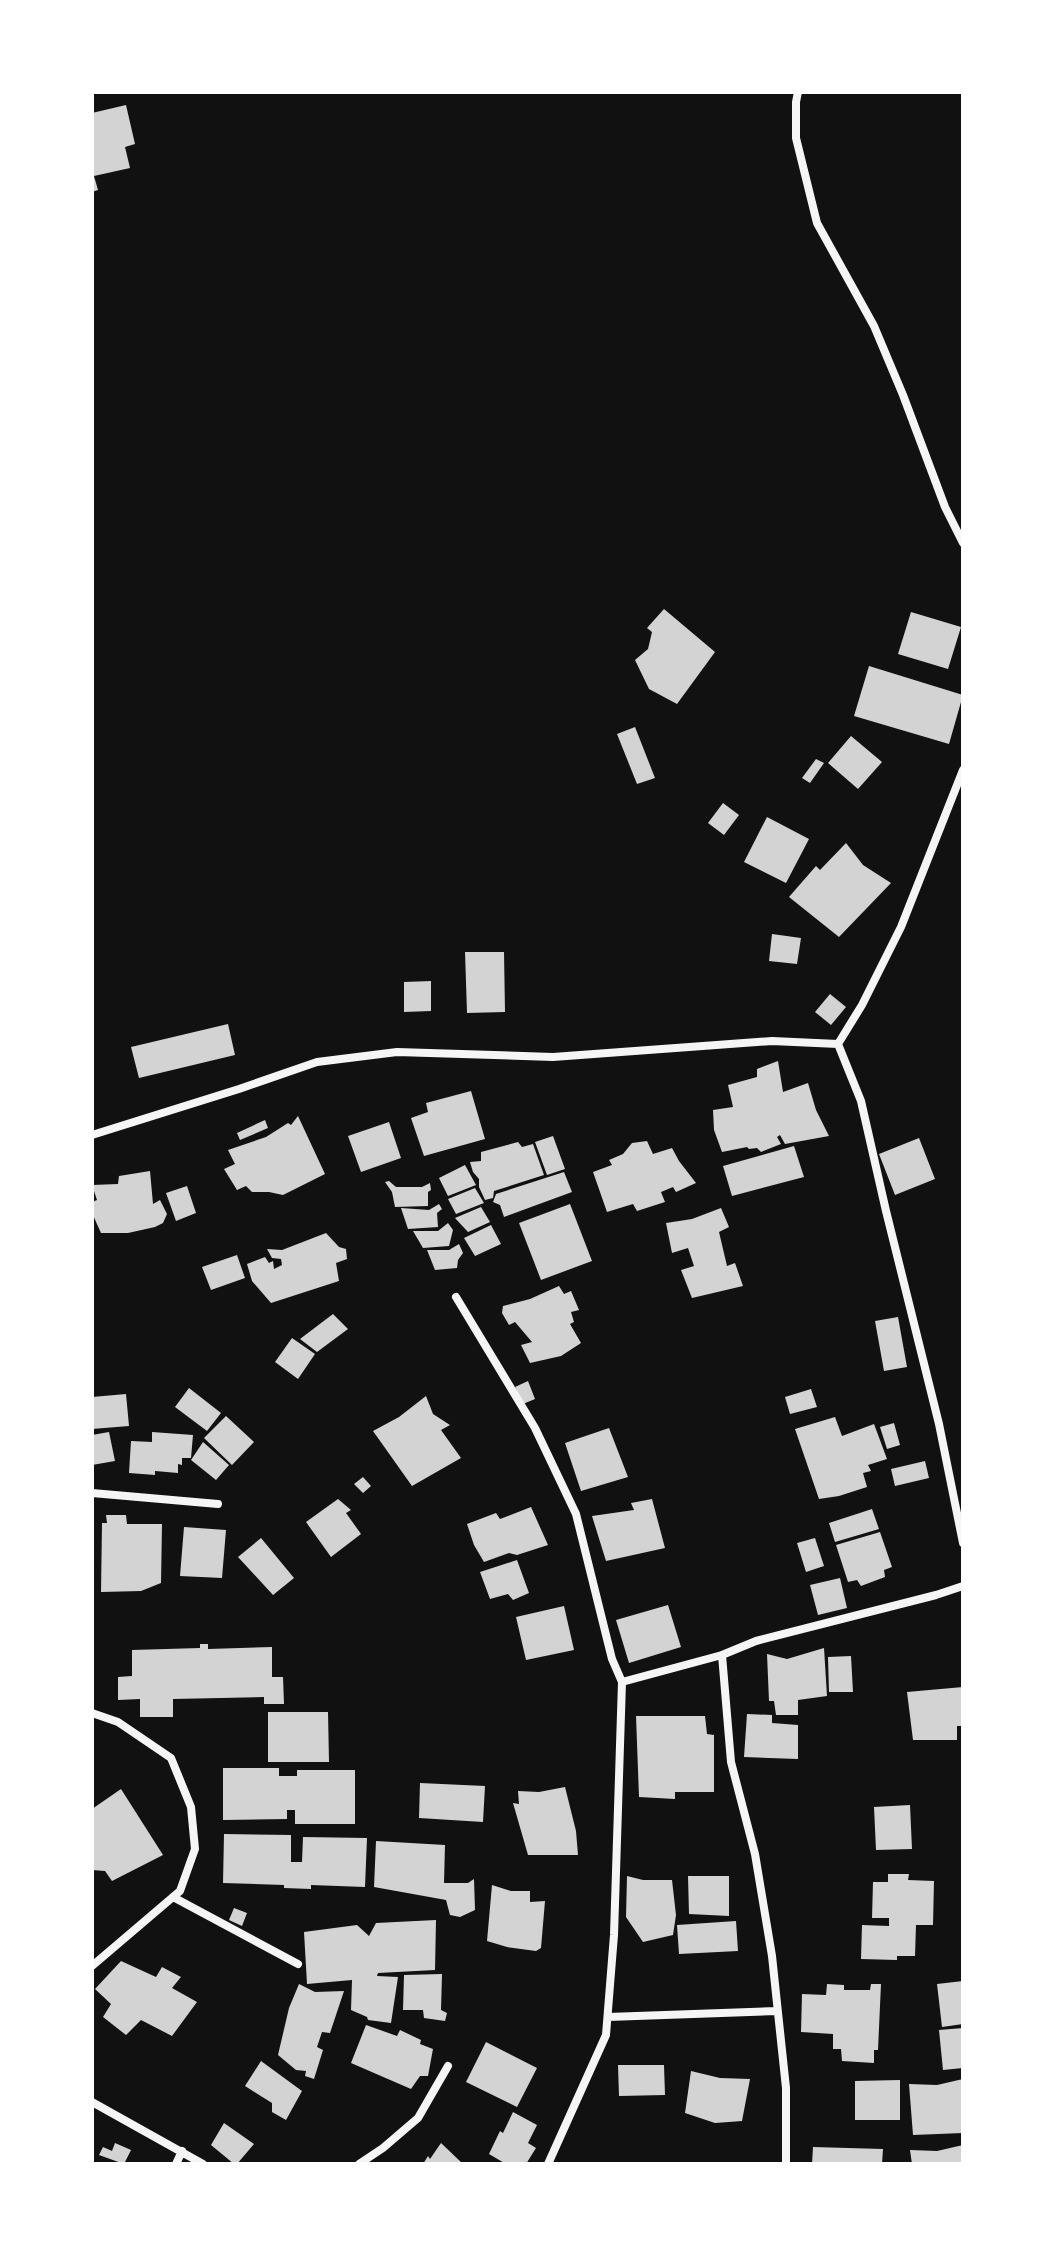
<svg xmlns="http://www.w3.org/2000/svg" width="1055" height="2256" font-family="'Archivo Narrow',sans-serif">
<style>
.building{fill:#d3d3d3}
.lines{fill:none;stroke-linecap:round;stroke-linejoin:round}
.minor{stroke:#f5f5f5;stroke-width:8}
</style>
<rect width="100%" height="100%" fill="#111"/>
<path class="building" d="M126 105 135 144 125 147 130 168 94 176 98 190 92 192V113Z
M664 609 715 652 677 704 649 689 635 660 648 649 652 632 647 628Z
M911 612 961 627 948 669 898 654Z
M869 666 963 695 949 744 854 716Z
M635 727 655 778 637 784 617 734Z
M851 736 882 762 858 789 828 763Z
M816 759 824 763 810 783 802 778Z
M723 803 739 815 724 835 708 823Z
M767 817 809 839 786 883 744 862Z
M846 843 863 865 891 883 839 937 789 897 816 866 820 870Z
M772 934 801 938 797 964 769 961Z
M465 952H504L505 1012 467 1013Z
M431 981V1011L404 1012V982Z
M830 994 846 1007 831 1025 815 1012Z
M228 1024 235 1055 139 1078 131 1047Z
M778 1061 783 1092 808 1083 816 1110 829 1136 785 1144 780 1135 777 1137 781 1144 761 1152 757 1148 749 1149 747 1147 722 1152 714 1130 713 1110 733 1107 728 1085 757 1077V1069Z
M471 1091 485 1139 424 1156 411 1118 428 1112 426 1103Z
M298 1116 325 1174 283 1195 269 1192H252L246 1186 237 1190 224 1169 235 1164 228 1150 266 1137 288 1123 291 1125Z
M265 1120 268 1128 240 1140 237 1133Z
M389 1122 401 1158 361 1172 348 1136Z
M553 1136 565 1169 547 1175 535 1142Z
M919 1138 935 1179 895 1195 879 1154Z
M647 1141 653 1154 672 1148 679 1161 696 1183 676 1192 673 1187 661 1192 665 1202 637 1211 633 1204 607 1212 593 1172 612 1165 609 1160 623 1154 632 1143Z
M518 1142 522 1147 533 1144 544 1175 494 1191 493 1198 485 1200 479 1187V1179L473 1172 470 1162 481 1161V1152Z
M794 1146 804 1177 732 1196 723 1166Z
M465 1165 476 1185 448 1196 439 1178Z
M150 1171 153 1204 160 1200 167 1214 163 1223 155 1227 128 1233H101L92 1213V1202L97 1200 92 1185 118 1184 119 1176Z
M564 1172 572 1192 504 1217 500 1205 493 1202 496 1194Z
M389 1181 396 1187H422L430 1183 431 1190 428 1192V1206L395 1207 392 1192 385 1182Z
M187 1186 196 1213 176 1221 166 1193Z
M475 1188 484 1203 456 1214 448 1199Z
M439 1204 442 1209 437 1213 438 1227 408 1229 401 1208 429 1210Z
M570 1204 592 1261 541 1280 519 1223Z
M481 1207 490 1222 468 1232 455 1218Z
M721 1208 729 1227 719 1232 727 1266 735 1263 743 1286 692 1298 681 1270 694 1266 688 1248 672 1253 666 1223 692 1219Z
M448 1223 453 1230 449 1246 423 1248 413 1231H438Z
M491 1225 501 1244 475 1256 464 1238Z
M326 1233 339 1247 346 1249 347 1259 336 1263 339 1281 271 1303 252 1281 247 1264 265 1257 269 1263 273 1261 274 1269 282 1265 281 1259 272 1258 267 1249 282 1250Z
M459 1244 463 1253 458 1260 457 1268 435 1270 427 1250H449Z
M237 1255 245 1278 211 1290 202 1267Z
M559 1286 564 1294 571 1291 579 1310 571 1312 574 1322 570 1324 581 1343 561 1356 530 1363 521 1345 532 1342 515 1322 509 1325 502 1313 503 1306 530 1299Z
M333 1314 348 1329 317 1352 300 1339Z
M898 1317 907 1367 884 1371 875 1321Z
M292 1338 315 1354 298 1379 275 1362Z
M528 1381 535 1399 523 1404 515 1387Z
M189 1388 221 1413 207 1431 175 1407Z
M811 1389 817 1407 790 1414 785 1397Z
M126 1394 129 1426 92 1429V1397Z
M426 1396 433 1414 450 1425 441 1430 461 1458 412 1486 373 1431 399 1417Z
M226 1416 254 1442 232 1465 204 1438Z
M835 1417 842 1436 874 1424 887 1459 868 1465 871 1471 863 1473 867 1487 839 1496 819 1499 795 1429Z
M894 1423 900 1445 887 1449 880 1427Z
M609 1428 628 1477 581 1491 565 1443Z
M109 1432 115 1461 92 1465V1435Z
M152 1432 193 1435 191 1458H182V1465L178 1464V1473L155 1471V1475L129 1473 131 1441 152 1442Z
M203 1442 229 1465 216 1480 191 1460Z
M925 1461 929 1478 895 1486 891 1469Z
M363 1477 371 1486 363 1493 354 1484Z
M338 1499 351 1510 346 1513 361 1534 331 1557 306 1522Z
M652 1499 665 1548 606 1561 592 1516 634 1510 631 1503Z
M531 1507 548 1545 517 1555 509 1553 484 1562 474 1545 467 1524 496 1513 500 1519Z
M872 1509 879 1529 835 1542 829 1523Z
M106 1515H126L127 1524H162L161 1583 141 1591 101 1592 102 1523H107Z
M184 1527 226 1530 222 1578 180 1576Z
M880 1532 892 1567 884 1570 885 1577 861 1586 857 1580 848 1582 836 1545Z
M261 1538 294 1578 273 1595 238 1557Z
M815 1538 824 1566 806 1572 797 1543Z
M517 1560 529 1593 513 1600 508 1594 490 1599 480 1572Z
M840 1578 847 1608 818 1615 810 1585Z
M668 1605 681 1647 629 1663 616 1620Z
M564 1606 574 1650 526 1660 516 1617Z
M200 1644H208V1649L272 1647V1677H283L284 1704H264V1697L173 1699V1717H140V1699L118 1700V1677L132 1676V1650L200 1648Z
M824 1648 827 1696 798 1700V1715H776L774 1701H769L767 1654 787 1659Z
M851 1656 853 1692H829L828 1657Z
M963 1687V1726H957V1740H913L907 1692Z
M268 1712H328L329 1762H268Z
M747 1714 772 1715V1723L798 1725V1759L744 1757Z
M636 1716H705L707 1734 714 1735V1792H675V1799L639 1797Z
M223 1768H279V1776H297V1770H355V1824H295V1810H287V1819L223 1820Z
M420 1783 485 1786 483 1822 419 1818Z
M565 1787 576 1831 578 1855H528L513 1803 519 1804 518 1791 539 1792Z
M121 1789 163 1855 112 1881 105 1871 92 1870V1809Z
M910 1805 912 1849 876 1850 874 1807Z
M224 1834 291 1835V1862H302L303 1837 367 1838 365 1887 311 1885V1889L284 1888V1885L223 1883Z
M376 1841 445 1845 444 1883H468L474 1879 475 1910 460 1917 450 1915 446 1900 374 1887Z
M888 1874H909L908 1880 934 1881 933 1925H916L915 1956H897V1960L861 1959 862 1925 889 1926V1918H872L873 1882H888Z
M627 1876 643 1880H672L676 1915 673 1935 643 1942 626 1917Z
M688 1876H729V1916L689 1914Z
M492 1885 511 1891H530V1902L545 1901 541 1948 536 1951 507 1947 487 1941Z
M234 1908 247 1913 242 1926 229 1920Z
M436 1920 435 1970 378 1973 377 1976 398 1977 391 2023 368 2020 367 2017 351 2010 352 1980 307 1984 304 1932 357 1925 369 1936 376 1923Z
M736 1921 738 1951 679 1954 677 1925Z
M121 1961 156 1977 162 1967 181 1977 172 1988 197 2002 172 2036 141 2020 126 2035 103 2017 111 2004 95 1989Z
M442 1974 441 2010 447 2013 445 2021 424 2018 423 2010H403L404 1975Z
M963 1981V2024L942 2027 937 1984Z
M299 1984 315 1992 344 1991 330 2033 322 2032 317 2047 323 2050 314 2079 305 2076 306 2071 296 2070 278 2055 289 2008Z
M827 1984 844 1985V1990H870L871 1984H881L878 2050H874V2063L842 2061 841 2049H833V2034L801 2032 802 1994 826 1995Z
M366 2025 397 2036 400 2030 421 2040 420 2044 433 2049 428 2076H420L411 2089 351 2063Z
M963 2028V2068L943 2070 939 2030Z
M486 2042 537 2068 517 2107 466 2082Z
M261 2061 302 2091 286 2120 272 2112V2103L245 2086Z
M618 2065H664L665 2095 619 2096Z
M691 2071 720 2078 750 2079 742 2121 715 2123 685 2113Z
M963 2079V2133L913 2135 909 2084 937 2085Z
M900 2080V2120H855V2081Z
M513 2112 537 2125 528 2143 536 2148 526 2164H506L489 2154 500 2131 503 2133Z
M224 2123 254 2144 237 2164H234L211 2145Z
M115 2143 131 2150 124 2164 99 2155 103 2147 112 2151Z
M441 2143 463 2164H423L428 2156 430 2159Z
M963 2145V2164H912L910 2150 937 2151Z
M813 2147 883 2149 882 2164H812Z"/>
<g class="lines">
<path class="minor" d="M798 92 796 102V138L817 223 874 326 903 395 945 507 963 543
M838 1044 862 1005 901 927 963 770
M92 1135 239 1089 317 1062 397 1052 553 1057 772 1041 838 1044 861 1101 886 1211 939 1424 963 1543
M456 1297 535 1428 576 1514 612 1659 622 1682 614 1935 606 2035 548 2164
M92 1493 218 1504
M722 1655 731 1762 755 1854 772 1956 786 2088V2164
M622 1682 722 1655 756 1641 936 1595 963 1586
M92 1713 118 1722 171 1758 191 1807 195 1849 180 1891 92 1966
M173 1897 298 1964
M608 2017 776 2011
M92 2102 203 2164
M176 2164 182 2151
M359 2164 383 2148 418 2118 448 2066"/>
</g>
<rect width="1055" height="2256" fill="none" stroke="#ffffff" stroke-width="188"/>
</svg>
